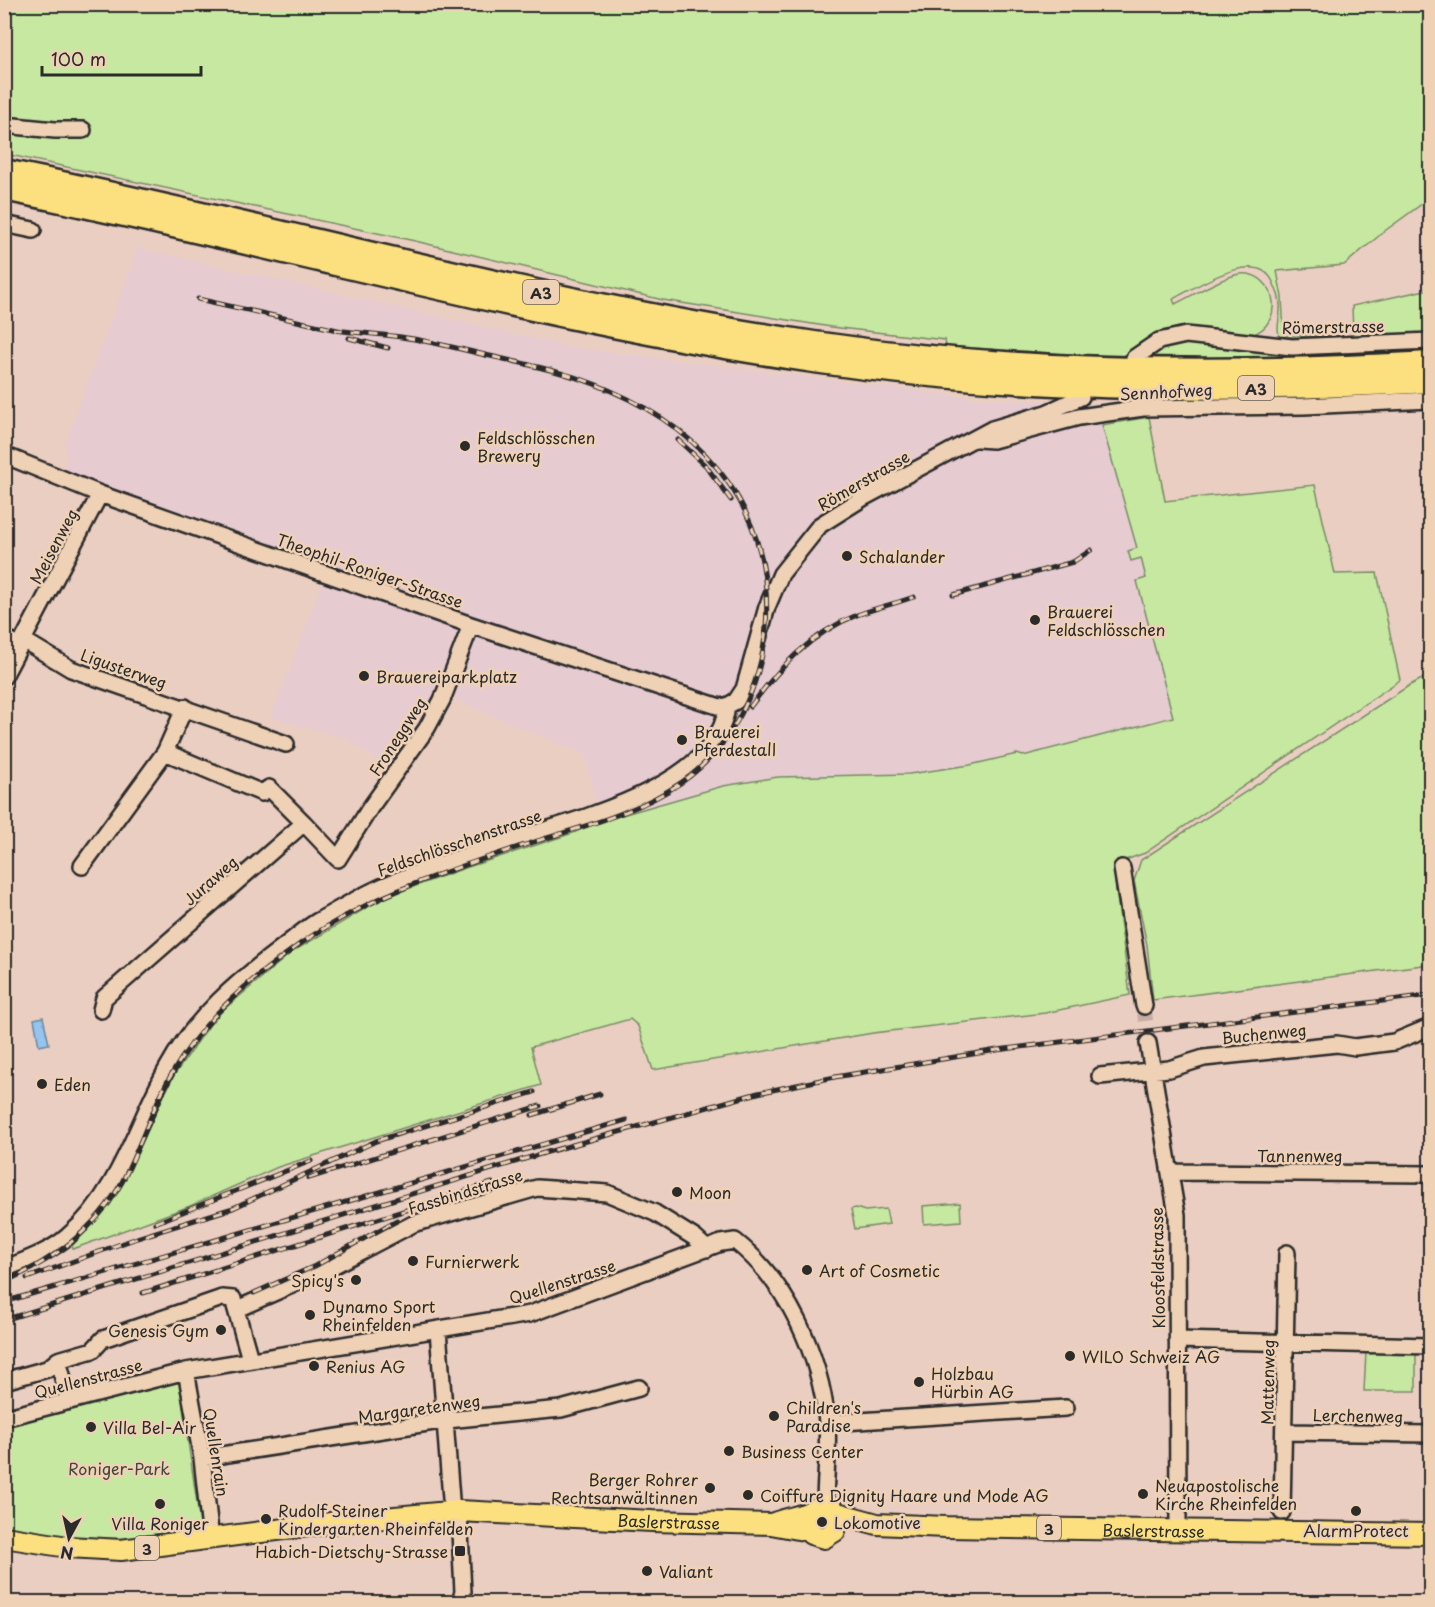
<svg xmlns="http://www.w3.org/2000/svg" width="1435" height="1607" font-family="'Playpen Sans',sans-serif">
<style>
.built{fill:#e6cbd1}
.green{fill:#c6e8a1;stroke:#788a66;stroke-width:1.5}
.water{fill:#94c4ef;stroke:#6a87a1;stroke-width:1.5}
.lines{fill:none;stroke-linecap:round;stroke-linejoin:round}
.minor-tunnel{stroke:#c5ada4;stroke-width:15;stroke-dasharray:15 8;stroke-linecap:butt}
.minor-casing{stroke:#2b2b2b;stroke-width:20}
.major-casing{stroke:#2b2b2b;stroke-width:24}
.highway-casing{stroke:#2b2b2b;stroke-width:27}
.minor{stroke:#efd1b5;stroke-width:15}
.major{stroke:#fce080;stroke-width:20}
.highway{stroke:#fce080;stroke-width:22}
.rail-casing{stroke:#2b2b2b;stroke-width:5}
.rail{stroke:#efd1b5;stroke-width:3;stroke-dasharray:9;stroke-linecap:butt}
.poi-dot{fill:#2b2b2b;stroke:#efd1b5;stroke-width:2}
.labels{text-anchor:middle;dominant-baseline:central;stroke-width:5;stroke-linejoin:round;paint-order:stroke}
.shield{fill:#efd1b5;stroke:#665d54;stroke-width:1.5}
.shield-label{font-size:15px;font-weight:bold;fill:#2b2b2b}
.street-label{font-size:16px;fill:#2b2b2b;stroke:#efd1b5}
.poi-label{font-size:16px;fill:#2b2b2b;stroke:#efd1b5;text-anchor:start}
.park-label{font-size:16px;fill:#42473d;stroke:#efd1b5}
</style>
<rect width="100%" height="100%" fill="#ebcec2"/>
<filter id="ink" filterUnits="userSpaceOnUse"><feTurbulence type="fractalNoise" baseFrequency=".0167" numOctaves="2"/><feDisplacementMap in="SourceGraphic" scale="12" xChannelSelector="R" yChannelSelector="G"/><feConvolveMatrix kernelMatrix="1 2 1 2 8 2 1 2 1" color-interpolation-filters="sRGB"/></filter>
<g filter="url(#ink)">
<path class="built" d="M138 248 570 347 971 398 1097 404 1137 549 1129 551 1141 558 1146 578 1137 581 1174 717 1023 756 1017 754 970 765 909 774 778 777 723 786 601 821 585 755 447 696 390 770 347 739 271 717 329 564 66 476 65 442Z"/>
<path class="green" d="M4 5H1430V198L1386 230 1344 265 1277 271 1282 297 1284 336H1353L1352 306 1430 289V337L1283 340C1274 332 1280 320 1280 309 1281 300 1277 291 1273 282 1257 246 1195 288 1173 299L1175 304C1194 295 1215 281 1235 275 1273 265 1291 323 1249 336L1154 338 1121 358 946 346 945 340 831 327 663 300 415 241 5 154Z
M1170 342 1430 346V353L1311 357 1144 359Z
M1149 417 1165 501 1315 485 1335 574 1377 573 1400 680 1145 853 1117 863 1115 882 1130 995 1045 1013 873 1033 653 1070 638 1026 630 1019 531 1047 541 1085 278 1167 190 1206 73 1249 72 1246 110 1205 125 1180 170 1081 216 1016 292 952 383 898 462 869 573 833 601 821 723 786 778 777 909 774 970 765 1017 754 1023 756 1173 717 1137 581 1146 578 1141 558 1131 561 1128 551 1137 548 1102 425Z
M1430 675V964L1153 1000 1147 945 1134 881 1141 860 1410 685Z
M960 1203 961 1221 924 1224 923 1206Z
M856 1208 865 1211 886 1209 889 1224 855 1229 851 1209Z
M1366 1352 1416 1353V1391H1364Z
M179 1381 201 1530 132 1538 74 1539 5 1528 4 1424Z"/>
<path class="water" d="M43 1017 49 1044 39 1046 34 1019Z"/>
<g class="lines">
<path class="minor-tunnel" d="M1144 1006 1148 1043"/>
<g class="minor-casing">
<path id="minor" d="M4 125 55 130H83
M4 224 33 230
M1134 358 1159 341 1186 335 1292 347 1430 341
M978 439 993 440 1079 417 1143 408 1304 406 1430 400
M4 455 100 494 471 625 720 707 727 706
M4 638 20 645
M23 640 71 669 286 744
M4 676 100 494
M727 706 736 701 744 689 767 607 781 574 820 525 863 498 992 429 1046 413 1081 397
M165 752 262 793 269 788 304 823
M82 866 165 752 185 707
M1122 868 1144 1006
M101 1010 104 998 304 823 338 859 370 808 427 728 442 700 471 625
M1148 1043 1177 1215 1178 1530
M1100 1076 1169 1069 1204 1058 1337 1044 1355 1047 1394 1042 1430 1027
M1170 1172 1430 1174
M4 1269C26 1260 50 1252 68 1236 120 1192 136 1124 168 1067 195 1017 238 981 283 947 295 938 306 928 318 921 340 909 363 894 386 885 427 868 471 854 513 840 576 820 719 785 727 706
M237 1309 319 1273 413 1224 537 1188 607 1193 655 1213 695 1238 707 1249
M438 1330 452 1512
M1177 1340 1430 1346
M58 1360 69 1401
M186 1371 202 1458 211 1540
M4 1381 47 1369 58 1360 93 1350 103 1339 222 1298 233 1299 250 1359
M4 1418 186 1371 530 1314 721 1243 735 1241C788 1283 820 1355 827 1422 829 1449 825 1478 825 1505
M827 1423 1066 1408
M1284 1432 1430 1434
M202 1458 447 1420 561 1409 639 1388
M459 1511 463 1592 460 1602
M1282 1512 1287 1253"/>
</g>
<g class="major-casing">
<g id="major">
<path id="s1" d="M837 1513 877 1524 946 1527 1430 1534"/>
<path d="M774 1523C784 1519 797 1517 807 1513 819 1507 829 1499 838 1516L835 1531 824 1538 811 1534 806 1522 809 1512"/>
<path id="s2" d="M4 1537 68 1547 121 1550 331 1523 459 1511 652 1521 771 1524 809 1531"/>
</g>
</g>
<g class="highway-casing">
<path id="highway" d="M4 171C275 225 541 303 814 343 1018 373 1225 375 1430 363
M4 189C275 244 541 322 814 361 1018 391 1225 393 1430 381"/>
</g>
<use href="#minor" class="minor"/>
<use href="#major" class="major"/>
<use href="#highway" class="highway"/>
<g class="rail-casing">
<path id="rail" d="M198 299 342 331
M349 338 388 348
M678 440 706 466 731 500
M953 595 1073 562 1091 550
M750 707C779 668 811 633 857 615 876 608 896 603 914 597
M532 1115 600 1094
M309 1178 540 1106
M155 1223 311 1161
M27 1278 137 1238 233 1208 376 1141 534 1092
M4 1282C54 1260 95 1230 122 1182 140 1148 151 1110 170 1077 201 1023 239 988 289 952 364 896 449 870 537 841 585 826 639 812 682 782 732 747 761 688 766 627 774 514 709 433 609 390 571 373 530 365 490 356 460 349 430 341 401 337 379 334 357 333 335 330
M143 1293 492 1183
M254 1293 315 1266 397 1220
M4 1302 626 1120
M4 1320 544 1153 758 1093 835 1077 997 1050 1430 995"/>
</g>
<use href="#rail" class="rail"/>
</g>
</g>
<g class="poi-dot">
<circle cx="465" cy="446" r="6"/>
<circle cx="847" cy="556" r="6"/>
<circle cx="1035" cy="620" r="6"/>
<circle cx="364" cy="676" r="6"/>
<circle cx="682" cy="740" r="6"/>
<circle cx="42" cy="1084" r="6"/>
<circle cx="677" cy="1192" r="6"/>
<circle cx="413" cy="1261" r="6"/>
<circle cx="807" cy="1270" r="6"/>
<circle cx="356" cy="1280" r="6"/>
<circle cx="310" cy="1315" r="6"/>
<circle cx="221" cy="1330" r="6"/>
<circle cx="1070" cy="1356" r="6"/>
<circle cx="314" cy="1366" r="6"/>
<circle cx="919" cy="1382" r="6"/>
<circle cx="774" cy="1416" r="6"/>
<circle cx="91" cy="1427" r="6"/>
<circle cx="729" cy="1451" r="6"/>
<circle cx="710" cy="1488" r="6"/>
<circle cx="1143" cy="1494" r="6"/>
<circle cx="748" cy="1495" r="6"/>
<circle cx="160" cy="1504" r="6"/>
<circle cx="1356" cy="1511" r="6"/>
<circle cx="266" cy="1519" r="6"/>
<circle cx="822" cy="1522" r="6"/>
<rect x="454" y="1545" width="12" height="12" rx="3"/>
<circle cx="647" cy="1571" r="6"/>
</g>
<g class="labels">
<g class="shield">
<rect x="523" y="280" width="36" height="24" rx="4.5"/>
<rect x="1238" y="376" width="36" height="24" rx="4.5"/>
<rect x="1037" y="1516" width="24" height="24" rx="4.5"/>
<rect x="135" y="1536" width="24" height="24" rx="4.5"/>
</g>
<g class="shield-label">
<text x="541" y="292">A3</text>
<text x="1256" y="388">A3</text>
<text x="1049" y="1528">3</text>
<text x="147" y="1548">3</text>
</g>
<g class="street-label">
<text transform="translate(1333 326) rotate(-1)">Römerstrasse</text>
<text transform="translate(1166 391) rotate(-3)">Sennhofweg</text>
<text transform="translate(863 480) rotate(-30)">Römerstrasse</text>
<text transform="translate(53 546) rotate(-62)">Meisenweg</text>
<text transform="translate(370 570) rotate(19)">Theophil-Roniger-Strasse</text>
<text transform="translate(124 668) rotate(19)">Ligusterweg</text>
<text transform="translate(397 736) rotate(-57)">Froneggweg</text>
<text transform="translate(459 842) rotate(-19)">Feldschlösschenstrasse</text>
<text transform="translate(210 880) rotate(-41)">Juraweg</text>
<text transform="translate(1264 1033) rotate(-6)">Buchenweg</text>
<text x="1300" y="1155">Tannenweg</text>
<text transform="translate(465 1191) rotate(-17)">Fassbindstrasse</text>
<text transform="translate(1157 1268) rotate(-91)">Kloosfeldstrasse</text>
<text transform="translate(562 1281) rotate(-18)">Quellenstrasse</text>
<text transform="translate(88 1378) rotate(-15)">Quellenstrasse</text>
<text transform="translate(1267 1382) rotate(-89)">Mattenweg</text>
<text transform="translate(419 1408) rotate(-8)">Margaretenweg</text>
<text transform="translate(1358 1415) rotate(1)">Lerchenweg</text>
<text transform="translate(217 1452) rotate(81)">Quellenrain</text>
<text stroke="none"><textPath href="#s2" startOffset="668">Baslerstrasse</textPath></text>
<text stroke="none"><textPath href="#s1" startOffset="318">Baslerstrasse</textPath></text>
</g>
<g class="poi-label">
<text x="477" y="437">Feldschlösschen<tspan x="477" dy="18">Brewery</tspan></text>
<text x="859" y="556">Schalander</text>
<text x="1047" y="611">Brauerei<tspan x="1047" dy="18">Feldschlösschen</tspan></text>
<text x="376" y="676">Brauereiparkplatz</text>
<text x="694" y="731">Brauerei<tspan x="694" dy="18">Pferdestall</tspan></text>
<text x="54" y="1084">Eden</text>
<text x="689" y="1192">Moon</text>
<text x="425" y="1261">Furnierwerk</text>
<text x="819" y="1270">Art of Cosmetic</text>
<text x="344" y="1280" text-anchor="end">Spicy's</text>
<text x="322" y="1306">Dynamo Sport<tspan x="322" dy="18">Rheinfelden</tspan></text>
<text x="209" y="1330" text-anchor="end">Genesis Gym</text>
<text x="1082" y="1356">WILO Schweiz AG</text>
<text x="326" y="1366">Renius AG</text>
<text x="931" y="1373">Holzbau<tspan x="931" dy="18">Hürbin AG</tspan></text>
<text x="786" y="1407">Children's<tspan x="786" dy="18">Paradise</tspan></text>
<text x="103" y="1427">Villa Bel-Air</text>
<text x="741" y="1451">Business Center</text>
<text x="698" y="1479" text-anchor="end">Berger Rohrer<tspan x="698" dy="18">Rechtsanwältinnen</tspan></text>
<text x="1155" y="1485">Neuapostolische<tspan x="1155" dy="18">Kirche Rheinfelden</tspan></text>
<text x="760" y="1495">Coiffure Dignity Haare und Mode AG</text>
<text x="278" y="1510">Rudolf Steiner<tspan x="278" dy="18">Kindergarten Rheinfelden</tspan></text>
<text x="834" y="1522">Lokomotive</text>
<text x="160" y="1523" text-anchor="middle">Villa Roniger</text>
<text x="1356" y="1530" text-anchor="middle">AlarmProtect</text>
<text x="448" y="1551" text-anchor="end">Habich-Dietschy-Strasse</text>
<text x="659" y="1571">Valiant</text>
</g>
<g class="park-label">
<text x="119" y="1468">Roniger-Park</text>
</g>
</g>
<rect width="1435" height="1607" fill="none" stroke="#efd1b5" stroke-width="24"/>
<rect x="12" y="12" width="1411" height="1583" fill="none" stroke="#2b2b2b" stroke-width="2" filter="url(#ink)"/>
<g transform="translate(69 1538) rotate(188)" stroke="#efd1b5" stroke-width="4.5" paint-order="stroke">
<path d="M0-4.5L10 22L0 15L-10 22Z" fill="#2b2b2b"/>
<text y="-9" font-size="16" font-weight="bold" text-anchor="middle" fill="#2b2b2b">N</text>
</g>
<path d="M42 66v9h159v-9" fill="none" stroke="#2b2b2b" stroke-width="3"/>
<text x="51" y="66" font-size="18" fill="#2b2b2b" stroke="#efd1b5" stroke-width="4.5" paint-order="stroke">100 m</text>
</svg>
